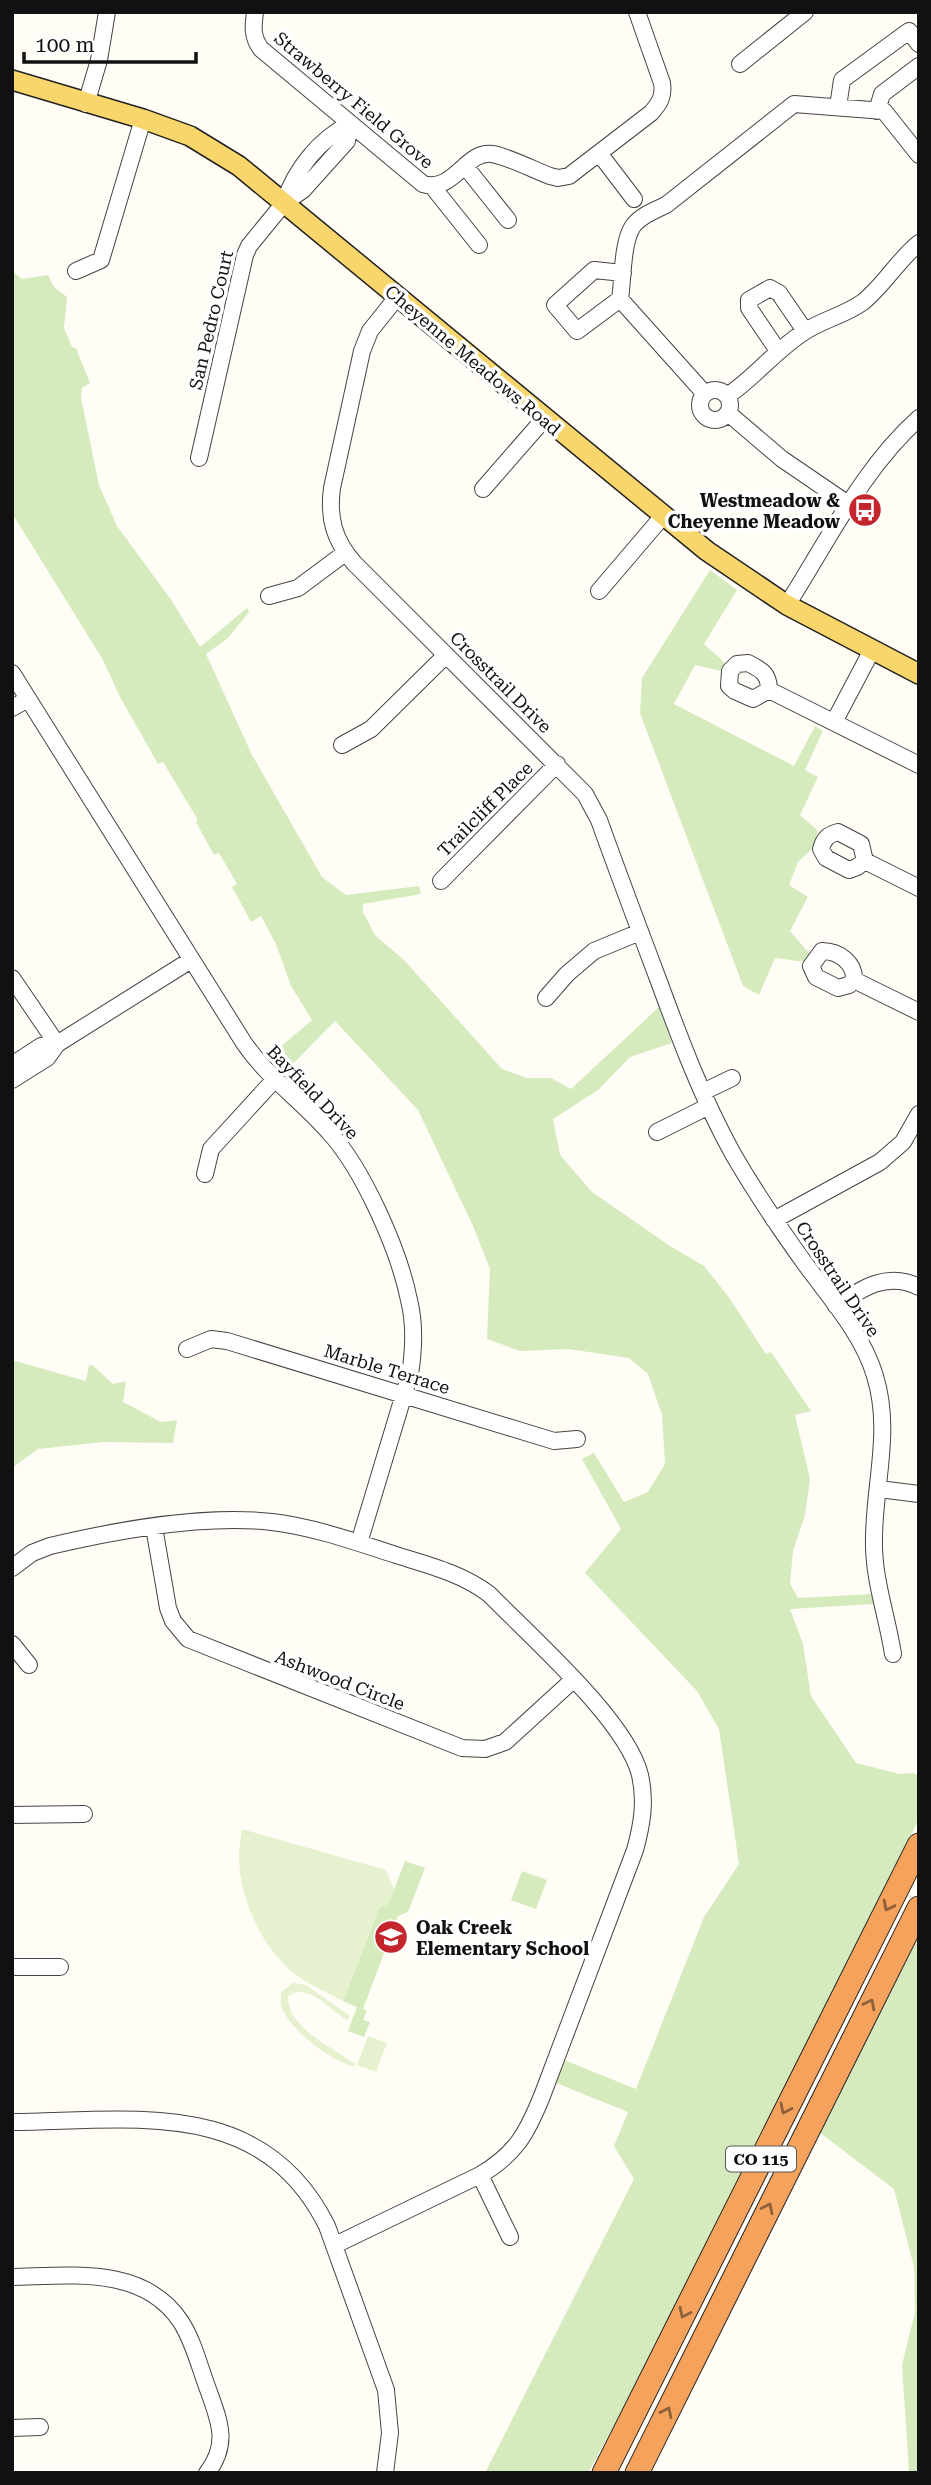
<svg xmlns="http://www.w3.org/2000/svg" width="931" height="2485" font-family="'Roboto Serif',serif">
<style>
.green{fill:#d5ebbd}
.pitch{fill:#e6f2cf}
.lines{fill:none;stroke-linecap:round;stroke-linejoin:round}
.minor-casing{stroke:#444;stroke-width:18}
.major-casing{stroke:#222;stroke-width:22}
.highway-casing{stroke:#222;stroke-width:25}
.minor{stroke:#fff;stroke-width:16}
.major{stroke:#f9d66b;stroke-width:19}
.highway{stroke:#f5a25d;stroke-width:23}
.oneway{stroke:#8e613b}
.labels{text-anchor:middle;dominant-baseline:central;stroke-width:7;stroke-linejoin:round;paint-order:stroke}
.shield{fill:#fff;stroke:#585858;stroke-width:2}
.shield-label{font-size:16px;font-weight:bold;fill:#111}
.street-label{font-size:18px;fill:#111;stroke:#fff}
.poi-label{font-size:18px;font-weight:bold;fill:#111;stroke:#fff;text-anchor:end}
</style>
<rect width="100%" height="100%" fill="#fffdf5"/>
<path class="green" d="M12 271 22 279 48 275 54 287 67 297 64 328 72 347 76 348 90 383 82 388 81 398 99 485 117 526 172 601 200 647 247 608 249 612 228 638 206 654 252 755 322 877 346 895 419 886 421 894 363 904V912L375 935 404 960 502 1069 527 1078H551L571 1089 659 1007 672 1043 630 1057 598 1090 553 1119 560 1155 592 1192 670 1246 704 1266 728 1296 766 1354 771 1352 811 1411 795 1415 810 1479 805 1515 793 1551 790 1584 798 1598 871 1594 874 1604 790 1609 803 1644 811 1696 856 1763 900 1774 913 1773 919 1776V1819L618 2418 588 2473H485L634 2179 614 2146 628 2112 556 2083 564 2060 636 2089 704 1917 739 1864 719 1729 697 1691 585 1573 621 1529 582 1459 594 1453 624 1502 648 1492 665 1464 662 1415 648 1374 629 1358 568 1349 520 1351 487 1339 490 1269 473 1226 418 1110 335 1021 283 1074 267 1058 312 1020 291 986 276 944 261 916 251 922 232 887 237 884 219 853 214 855 196 822 198 820 163 762 158 764 120 697 103 660 12 513Z
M710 570 737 590 704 644 725 663 721 671 695 665 674 704 794 766 815 726 823 731 805 770 818 777 800 815 818 831 811 850 798 862 789 885 808 897 790 931 810 954 806 962 775 958 759 995 743 986 640 713 642 678Z
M12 1360 86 1381 89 1365H92L113 1384 126 1381 123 1402 161 1422 177 1420 173 1443 104 1442 38 1449 12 1468Z
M405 1861 425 1868 408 1912 398 1916 363 2009 367 2011 363 2020 370 2022 364 2037 348 2031 357 2007 343 2001 379 1908 389 1903Z
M522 1871 547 1880 536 1909 511 1900Z
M919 1934V2473H909L902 2365 915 2312 914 2267 894 2189 819 2132Z"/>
<path class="pitch" d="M242 1829 386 1870 394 1889 389 1903 379 1908 343 2001C328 1993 310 1985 296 1975 262 1949 239 1898 239 1856 239 1847 241 1838 242 1829Z
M293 1983 306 1985 350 2016 347 2020C330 2011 308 1981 288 1996 287 2028 333 2047 355 2064L354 2067C330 2060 292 2032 282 2008 280 2003 281 1997 281 1992Z
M368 2036 387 2043 376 2072 357 2065Z"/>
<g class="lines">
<g class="minor-casing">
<path id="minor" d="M255 12C253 27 252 37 261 49L423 184C454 193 466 150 492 154 507 156 534 170 550 176L558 178 569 176 651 113C660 103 664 96 662 83L637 12
M740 64 805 12
M86 104 99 60 107 12
M838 107 842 80 909 31 919 44
M877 111 882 94 919 66
M599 153 634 199
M465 166 508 220
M432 186 479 245
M76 271 101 260 143 119
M623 273 594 270 555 305 577 331 620 299C623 280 622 242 633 226 640 216 655 210 666 205L794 104 884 111 919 155
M397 297 370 331 362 351 332 488C328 518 334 540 354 563L585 794 599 820C618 873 638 926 658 979 680 1039 702 1098 733 1154 755 1192 780 1229 806 1265 831 1299 863 1335 875 1376 892 1431 874 1484 874 1539 873 1579 887 1615 893 1654
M620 299 705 394
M778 351 749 308V300L770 288 779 293 805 331
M700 405a15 15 0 1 1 30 0a15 15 0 1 1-30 0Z
M727 396C754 378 774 352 801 334 820 320 844 316 863 302 884 285 898 260 919 243
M728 413 782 459 848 504
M199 458 245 255 249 246 284 203 303 190 347 141 350 124C319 139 295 170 284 203
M483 489 544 419
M599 591 663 516
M269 596 298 588 345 553
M787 605C828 541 862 469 919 418
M748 663C762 670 769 674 769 690L753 699 735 691 729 686 730 671 737 664Z
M12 673 244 1043C267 1077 302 1101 329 1132 363 1169 399 1250 409 1300 415 1324 414 1349 410 1374L359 1543
M769 690 919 765
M12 708 28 699
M834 722 872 650
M342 745 371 729 446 655
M838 832 861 844 865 861 857 867 849 870 826 858 821 849C824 838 828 835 838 832Z
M865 861 919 888
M441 881 557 764
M822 951C839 951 855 963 854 980L849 985 838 988 816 977 811 966Z
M12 978 57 1044
M854 980 919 1012
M546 998 567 974 594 951 640 932
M12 1065 41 1046 57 1044
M12 1080 47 1058 57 1044 191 960
M703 1092 732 1078
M657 1132 709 1106
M205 1174 211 1149 275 1079
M774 1220 880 1162 903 1142 919 1114
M836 1306C862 1288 887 1271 919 1287
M187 1349 211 1339 227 1341 554 1441 577 1439
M879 1489 919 1494
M154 1527 168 1608 173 1621 188 1639 462 1748 485 1749 505 1742 573 1680
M12 1568 32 1553 50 1546C118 1530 203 1514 272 1522 314 1527 356 1542 396 1555 428 1565 461 1573 489 1594 530 1636 627 1721 640 1775 646 1801 642 1825 635 1850L542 2096C527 2133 516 2154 480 2175L335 2245
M12 1644 29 1665
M12 1815 84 1814
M12 1967H60
M12 2122C133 2121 262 2096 327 2226L386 2390 390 2433 385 2473
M480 2175 510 2237
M12 2277C70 2276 144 2265 181 2322 194 2342 200 2369 209 2392 220 2423 229 2444 207 2473
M12 2428 40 2427"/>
</g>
<g class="major-casing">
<path id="major" d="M12 80 143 119 190 136 239 166 284 203 707 551 787 605 919 674"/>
</g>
<g class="highway-casing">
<path id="highway" d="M604 2473 919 1845
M637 2473 919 1908"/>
</g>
<use href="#minor" class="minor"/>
<use href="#major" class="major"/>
<use href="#highway" class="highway"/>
</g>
<defs><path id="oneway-chevron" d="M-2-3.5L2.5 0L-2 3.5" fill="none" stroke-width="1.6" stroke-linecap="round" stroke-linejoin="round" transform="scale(1.75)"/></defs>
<g class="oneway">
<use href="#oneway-chevron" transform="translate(888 1906) rotate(117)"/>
<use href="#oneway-chevron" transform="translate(870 2004) rotate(-63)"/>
<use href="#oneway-chevron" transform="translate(785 2109) rotate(116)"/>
<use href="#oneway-chevron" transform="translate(768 2208) rotate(-64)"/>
<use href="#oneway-chevron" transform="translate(684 2313) rotate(116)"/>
<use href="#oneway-chevron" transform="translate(667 2412) rotate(-64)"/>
</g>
<defs>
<g id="bus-disc" transform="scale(1.75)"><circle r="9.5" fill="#c4262e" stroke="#fff"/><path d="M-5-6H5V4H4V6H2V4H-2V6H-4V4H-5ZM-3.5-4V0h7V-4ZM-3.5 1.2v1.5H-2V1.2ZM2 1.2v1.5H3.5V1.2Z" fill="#fff"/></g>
<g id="school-disc" transform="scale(1.75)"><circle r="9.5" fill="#c4262e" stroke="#fff"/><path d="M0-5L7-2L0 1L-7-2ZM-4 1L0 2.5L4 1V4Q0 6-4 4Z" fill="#fff"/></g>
</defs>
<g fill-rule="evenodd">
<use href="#bus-disc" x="865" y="510"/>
<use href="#school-disc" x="391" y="1937"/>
</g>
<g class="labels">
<rect class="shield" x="726" y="2146.5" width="70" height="25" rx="5"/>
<g class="shield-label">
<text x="761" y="2159">CO 115</text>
</g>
<g class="street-label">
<text transform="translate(354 100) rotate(40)">Strawberry Field Grove</text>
<text transform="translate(211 320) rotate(-77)">San Pedro Court</text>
<text transform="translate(473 360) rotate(40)">Cheyenne Meadows Road</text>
<text transform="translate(501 682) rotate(45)">Crosstrail Drive</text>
<text transform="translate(485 809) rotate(-45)">Trailcliff Place</text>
<text transform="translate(313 1092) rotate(46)">Bayfield Drive</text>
<text transform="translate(838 1279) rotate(56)">Crosstrail Drive</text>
<text transform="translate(387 1369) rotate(17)">Marble Terrace</text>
<text transform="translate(340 1680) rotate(21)">Ashwood Circle</text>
</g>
<g class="poi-label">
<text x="840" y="500">Westmeadow &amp;<tspan x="840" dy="21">Cheyenne Meadow</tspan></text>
<text x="416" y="1927" text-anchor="start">Oak Creek<tspan x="416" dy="21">Elementary School</tspan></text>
</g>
</g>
<rect width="931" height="2485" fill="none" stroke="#111111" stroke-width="28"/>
<path d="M24 52v10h172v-10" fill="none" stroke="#111111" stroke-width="3.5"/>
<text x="35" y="52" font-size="21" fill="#111111" stroke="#ffffff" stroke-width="5" paint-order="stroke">100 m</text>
</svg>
